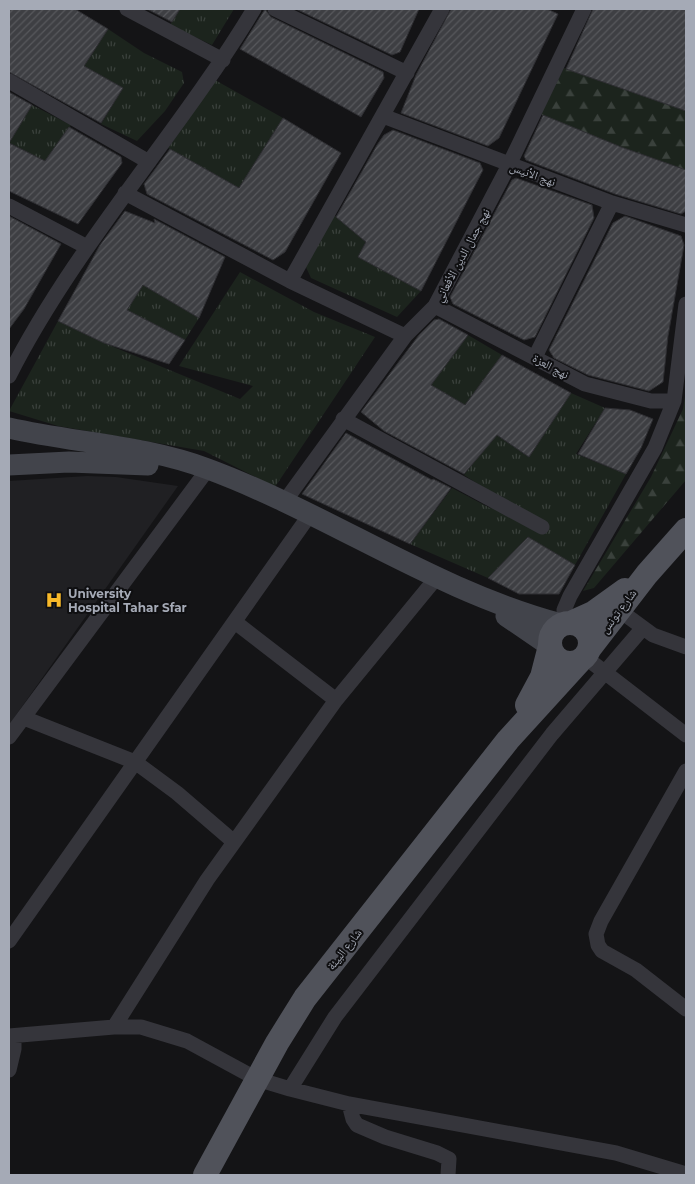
<svg xmlns="http://www.w3.org/2000/svg" width="695" height="1184" font-family="Montserrat,'Noto Naskh Arabic',sans-serif">
<style>
.built{fill:#202023}
.grass{fill:url(#grass-tufts)}
.forest{fill:url(#forest-firs)}
.building{fill:url(#building-hatch);stroke:#2e2e32}
.lines{fill:none;stroke-linecap:round;stroke-linejoin:round}
.street{stroke:#35353b;stroke-width:15}
.secondary{stroke:#42444b;stroke-width:21}
.primary{stroke:#50525a;stroke-width:24}
.labels{text-anchor:middle;dominant-baseline:central;stroke-width:4;stroke-linejoin:round;paint-order:stroke}
.street-label{font-size:12px;fill:#a5aab6;stroke:#0f0f11}
.poi-label{font-size:12px;font-weight:bold;fill:#a5aab6;stroke:#0f0f11;text-anchor:start}
</style>
<defs>
<pattern id="grass-tufts" width="24" height="20" patternUnits="userSpaceOnUse" patternTransform="scale(1.25)"><rect width="24" height="20" fill="#1c241d"/><path d="M3 7l-1-3M5 7V3M7 7l1-3M15 17l-1-3M17 17v-4M19 17l1-3" fill="none" stroke="#3a413c"/></pattern>
<pattern id="forest-firs" width="22" height="20" patternUnits="userSpaceOnUse" patternTransform="scale(1.25)"><rect width="22" height="20" fill="#1c241d"/><path d="M5 1l3.5 6h-7zM16 11l3.5 6h-7z" fill="#3a413c"/></pattern>
<pattern id="building-hatch" width="6" height="6" patternUnits="userSpaceOnUse" patternTransform="scale(1.25)"><rect width="6" height="6" fill="#3e3f43"/><path d="M-1 1l2-2M0 6l6-6M5 7l2-2" fill="none" stroke="#57585c"/></pattern>
</defs>
<rect width="100%" height="100%" fill="#141416"/>
<path class="built" d="M87 476 116 477 178 486 9 725V481Z"/>
<path class="grass" d="M180 9H234L212 45 170 25Z
M108 29 144 53 182 72 184 83 165 111 137 141 101 124 123 88 84 66Z
M215 80 283 118 239 188 168 148Z
M32 105 71 125 45 161 9 143Z
M333 214 366 242 358 257 421 291 397 317 311 278 305 265Z
M240 272 314 312 375 337 275 487 204 451 58 426 9 411 58 321 104 343 240 399 253 386 179 366Z
M143 285 199 318 185 340 127 310Z
M468 335 502 355 465 405 431 385Z
M571 393 605 408 576 454 626 474 575 565 528 537 488 578 410 544 452 488 490 508 498 497 464 475 496 434 529 457Z"/>
<path class="forest" d="M564 68 686 111V170L621 147 540 114Z
M686 390V480L594 588 583 591 651 477 683 409Z"/>
<path class="building" d="M9 9H75L108 29 84 66 123 88 101 123 9 72Z
M147 9H180L172 22Z
M265 9 271 17 383 72 384 78 361 117 240 49Z
M296 9H419L400 52 392 55Z
M451 9H547L558 14 499 138 488 146 401 113 416 75Z
M593 9H686V111L566 69Z
M9 92 32 105 9 143 45 161 69 127 121 157 122 163 78 224 9 191Z
M543 115 621 147 686 170V211L681 214 615 194 526 160 524 156Z
M283 118 341 153 285 252 273 260 147 194 144 184 170 149 239 188Z
M393 130 480 163 483 170 421 291 358 257 366 242 336 217 377 145 384 135Z
M516 178 592 205 594 218 535 337 524 340 453 304 450 297 512 180Z
M125 211 155 223 154 219 225 257 199 318 143 285 127 310 185 340 169 364 104 343 58 321 100 245Z
M9 216 61 244 24 309 9 329Z
M625 216 681 236 684 245 668 336 663 382 649 391 588 375 554 358 549 350 613 223Z
M439 319 468 335 431 385 465 405 502 355 571 393 529 457 497 435 464 474 384 431 361 412 419 335 434 320Z
M605 408 630 410 653 419 641 448 626 474 578 454Z
M346 433 432 480 433 479 451 488 410 544 302 494Z
M528 537 575 565 559 594H519L488 578Z"/>
<g class="lines">
<path class="street" d="M127 9 223 60
M275 9 407 73
M9 81 149 162
M383 116 612 203 686 225
M125 193 290 281 405 336
M9 206 87 247
M290 281 442 9
M435 306 585 384 651 401H674
M535 357 612 203
M9 376C76 244 178 135 254 9
M343 419 542 527
M285 501 405 336 435 306 509 165 584 9
M619 610 653 635 686 647
M235 622 336 700
M569 622 564 610 570 596 655 448 674 401 686 304
M585 657 686 735
M24 718 135 762 177 793 234 842
M9 737 208 469
M686 771 601 921 596 934 598 945 602 951 636 970 686 1009
M9 941 311 513
M114 1027 207 880 336 700 437 577
M9 1036 114 1027H141L187 1041 257 1079 290 1089 349 1104 616 1153 686 1174
M9 1070 14 1049V1036
M290 1089 335 1017 552 734 642 629
M349 1104 353 1119 357 1125 385 1137 437 1153 449 1159 448 1175"/>
<path class="secondary" d="M9 428C75 443 144 445 208 469 329 514 436 591 561 624
M9 465 69 462 148 465
M506 616 550 646"/>
<path class="primary" d="M573 622 593 613 625 590
M550 643a20 20 0 1 1 40 0a20 20 0 1 1-40 0Z
M590 648 647 574 686 530
M527 705 542 677 550 646
M205 1175 277 1043 305 998 508 740 580 661"/>
</g>
<defs>
<g id="hospital-bare" transform="scale(1.35)"><path d="M-5-5h3v3.5h4V-5h3V5h-3V1.5h-4V5h-3Z" fill="#f8b929" stroke="#0f0f11" stroke-width="2.5" paint-order="stroke"/></g>
</defs>
<g fill-rule="evenodd">
<use href="#hospital-bare" x="54" y="600"/>
</g>
<g class="labels">
<g class="street-label">
<text transform="translate(533 174) rotate(20)">نهج الأنيس</text>
<text transform="translate(462 255) rotate(-62)">نهج جمال الدين الأفعاني</text>
<text transform="translate(551 366) rotate(28)">نهج العزة</text>
<text transform="translate(618 611) rotate(-53)">شارع تونس</text>
<text transform="translate(344 949) rotate(-52)">شارع البيئة</text>
</g>
<g class="poi-label">
<text x="68" y="593">University<tspan x="68" dy="14">Hospital Tahar Sfar</tspan></text>
</g>
</g>
<rect width="695" height="1184" fill="none" stroke="#a5aab6" stroke-width="20"/>
</svg>
